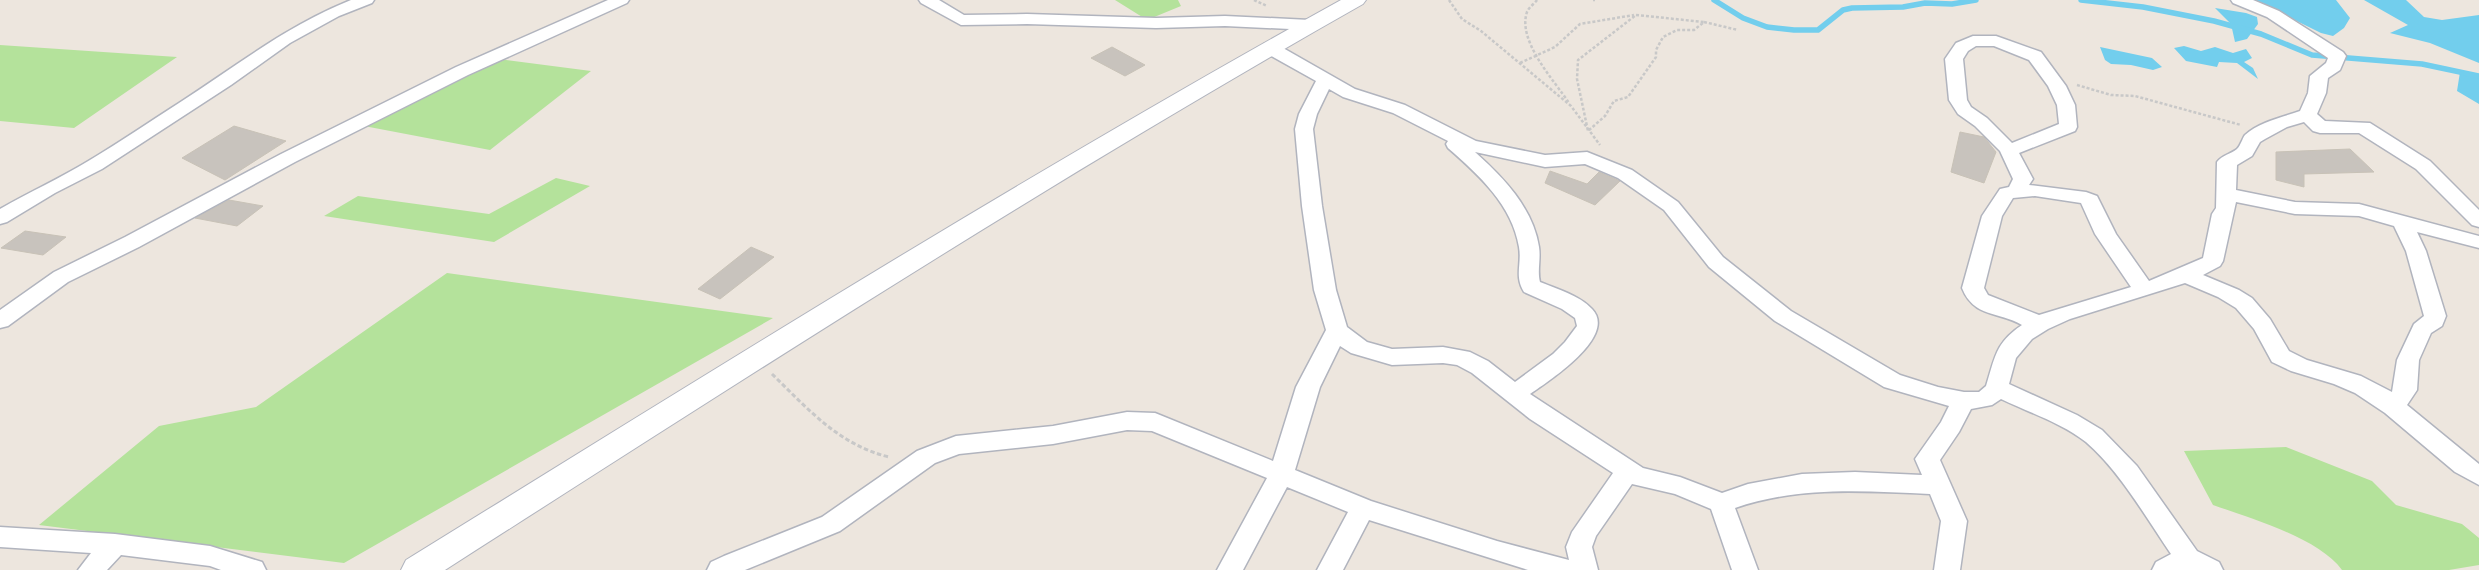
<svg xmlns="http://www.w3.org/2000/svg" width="2479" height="570" font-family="'DM Sans',sans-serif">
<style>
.green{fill:#b4e29b}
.water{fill:#72ceed}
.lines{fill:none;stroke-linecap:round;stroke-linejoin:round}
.stream{stroke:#72ceed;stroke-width:5.5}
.building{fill:#c8c3bd;stroke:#c8c2b7}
.street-casing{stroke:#b1b4be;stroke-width:3}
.secondary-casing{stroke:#b1b4be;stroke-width:2}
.path-far1{stroke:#c8c8c8;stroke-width:2.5;stroke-dasharray:3 2;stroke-linecap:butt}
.path{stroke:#c8c8c8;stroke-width:3;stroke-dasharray:4.5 2.5;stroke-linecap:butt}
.street{fill:#fff;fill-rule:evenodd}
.secondary{fill:#fff;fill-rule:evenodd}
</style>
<rect width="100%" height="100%" fill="#ede6de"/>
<path class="green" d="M1115 0H1178L1181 6 1147 20Z
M0 45 177 57 74 128 0 121Z
M498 59 591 71 490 150 364 126Z
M556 178 590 186 494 242 324 216 358 196 489 214Z
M447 273 773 318 344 563 39 525 159 426 256 407Z
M2286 447 2372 481 2396 505 2462 524 2479 538V565L2449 570H2342C2319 538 2250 518 2213 505L2184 451Z"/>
<path class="water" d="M2254 0H2336L2350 18 2344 28 2333 36 2321 33Z
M2364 0H2406L2424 17 2442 20 2479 15V63L2430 43 2390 33 2408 25Z
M2215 8 2246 13 2257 17 2258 24 2247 39 2235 42 2231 24Z
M2184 46 2201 51 2215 47 2233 53 2246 49 2252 58 2244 62 2253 68 2258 79 2237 63 2219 62 2217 67 2186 61 2174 48Z
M2100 47 2152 58 2162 67 2153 70 2131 65 2111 64 2105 60Z
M2460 72 2479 74V104L2457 91Z"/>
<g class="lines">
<path class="stream" d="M1714 0 1743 18 1767 27 1794 30H1818L1843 10 1852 8 1903 7 1925 3 1952 4 1976 0
M2081 0 2143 7 2214 21 2261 34 2312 55 2422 64 2479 76"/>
</g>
<path class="building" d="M1112 47 1145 65 1125 76 1091 58Z
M234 126 286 141 225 180 182 158Z
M1960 132 1984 137 1996 152 1984 183 1951 172Z
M2350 149 2374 172 2304 174V187L2276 180V152Z
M1550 171 1587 184 1599 172 1620 181 1595 205 1545 183Z
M229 200 263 206 237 226 195 218Z
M25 231 66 237 43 255 1 248Z
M751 247 774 257 720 299 698 289Z"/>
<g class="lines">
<g class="street-casing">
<path id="street" d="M351 0H374L372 3 339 16 290 43 231 85 102 169 55 193 7 222 0 224V209C29 192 61 178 90 160 120 142 149 122 179 103 236 66 288 25 351 0Z
M608 0H629L627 3 468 75 295 162 139 247 68 282 8 326 0 328V310L54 272 125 237 281 154 456 67Z
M919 0H939L964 15 1027 14 1156 18 1225 16 1310 20 1316 21 1318 25 1316 29 1310 30 1225 26 1156 28 1027 24 961 25 921 3Z
M2231 0H2253L2279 11 2343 52 2346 56 2340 70 2328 78 2326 93 2317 114 2325 121 2370 123 2430 161 2479 210V227L2472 225 2416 169 2359 133H2320L2313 131 2304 122 2287 127 2265 139 2260 142 2252 156 2237 165 2236 190 2295 202 2359 204 2479 236V248L2417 232 2426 251 2446 316 2442 326 2431 333 2419 360 2417 390 2407 405 2479 464V485L2455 472 2385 413 2355 393 2334 384 2291 371 2272 362 2254 329 2236 308 2218 297 2185 283 2070 319 2048 329 2032 339 2016 358 2009 384 2077 415 2102 430 2137 466 2197 551 2219 562 2223 570H2152L2156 562 2171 554C2147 519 2119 470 2086 442 2062 423 2028 412 2001 399L1992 405 1971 409 1959 432 1940 460 1967 521 1960 570H1934L1941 521 1930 494C1864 491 1798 486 1735 508L1758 570H1732L1711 509 1675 494 1632 484 1596 536 1592 547 1598 570H1528L1369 520 1343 570H1317L1348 512 1287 487 1243 570H1217L1267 478 1152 431 1127 430 1053 444 959 454 935 463 840 531 745 570H707L711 562 724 556 822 517 917 451 956 436 1053 426 1127 412 1155 413 1273 461 1296 387 1326 330 1314 290 1302 206 1295 129 1299 114 1316 81 1264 52 1261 48 1264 44H1276L1355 89 1405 105 1476 141 1545 155 1587 152 1632 170 1678 202 1723 257 1791 311 1900 375 1938 387 1964 392H1979L1986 386C1995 358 1995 343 2022 325 1998 311 1974 318 1962 288L1982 216 2000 189 2009 187 2013 179 2000 151 1975 126 1958 114 1949 100 1945 59 1956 43 1973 36H1996L2041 52 2066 86 2075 105 2077 127 2075 131 2019 153 2033 179 2029 185 2086 192 2097 196 2116 234 2149 281 2203 258 2212 214 2216 208 2217 162C2222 155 2231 154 2237 149 2241 145 2242 139 2245 135 2259 122 2283 117 2300 111L2308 93 2310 76 2326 63 2328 58 2267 17 2233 3ZM1976 46H1994L2029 60 2048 86 2057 105 2059 124 2012 143 1987 118 1971 107 1967 100 1963 59 1968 51ZM1329 89 1343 97 1393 113 1448 141 1446 144 1448 148C1479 175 1512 205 1519 247 1522 264 1514 276 1524 292L1562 309 1575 318 1577 326 1565 342 1553 354 1515 382 1488 361 1470 352 1443 347 1392 349 1367 342 1347 327 1336 290 1322 206 1313 129 1317 114ZM1475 152 1545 167 1585 164 1618 178 1664 210 1709 267 1775 321 1884 387 1949 406 1941 422 1915 459 1922 475 1855 472 1802 474 1748 484 1722 493 1680 477 1643 468 1530 394C1549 381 1618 336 1592 309 1579 295 1557 289 1540 282 1537 271 1541 259 1539 247 1533 208 1503 177 1475 152ZM2035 196 2081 203 2095 234 2131 287 2039 315 1988 295 1984 288 2002 216 2013 198ZM2236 202 2295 214 2359 216 2394 226 2406 251 2424 316 2414 324 2397 360 2392 392 2361 376 2307 360 2289 351 2270 319 2252 298 2239 290 2203 275 2220 266 2223 261ZM1340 346 1351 353 1392 365 1443 363 1457 365 1472 373 1530 419 1613 473 1572 532 1566 547 1569 560 1497 541 1371 501 1295 470 1320 387Z
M0 527 115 534 210 546 262 562 266 570H221L210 566 121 555 107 570H78L91 553 0 547Z"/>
</g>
<g class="secondary-casing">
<path id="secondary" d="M1341 0H1366L1363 4C1050 181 748 376 445 570H401L406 560C715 369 1023 176 1341 0Z"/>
</g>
<path class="path-far1" d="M1254 0 1267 6
M1449 0 1462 19 1481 31 1571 106 1600 145
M1537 0C1534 4 1529 7 1527 12 1517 41 1554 80 1569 103
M1593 0H1595
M1636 15 1704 22 1694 30H1677L1663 37 1656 50V57L1628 97 1614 101 1605 116 1588 131 1577 79 1578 60Z
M1704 22 1738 30
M1520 63 1555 47 1580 24 1634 15
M2077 85 2111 95 2135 96 2241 125"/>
<path class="path" d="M772 374C808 409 839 445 889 457"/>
<use href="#street" class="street"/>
<use href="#secondary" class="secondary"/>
</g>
</svg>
